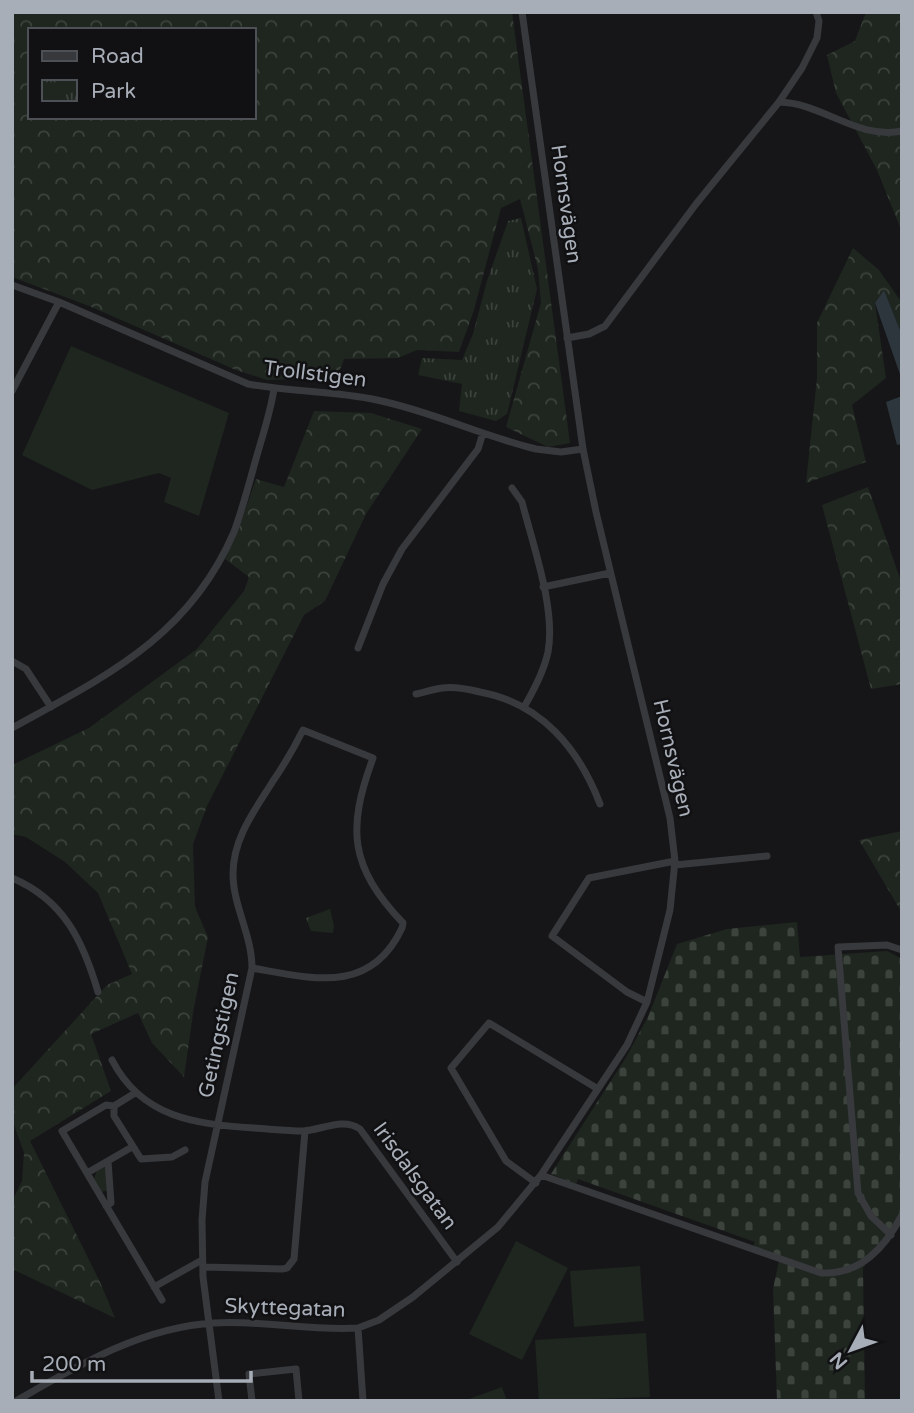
<svg xmlns="http://www.w3.org/2000/svg" width="914" height="1413" font-family="'Varela Round',sans-serif">
<style>
.forest{fill:url(#forest-crowns);fill-rule:evenodd}
.cemetery{fill:url(#cemetery-stones)}
.park{fill:url(#park-tufts)}
.garden{fill:#1e261f}
.water{fill:#2c363c}
.lines{fill:none;stroke-linecap:round;stroke-linejoin:round}
.minor{stroke:#37393d;stroke-width:7}
.labels{text-anchor:middle;dominant-baseline:central;stroke-width:5;stroke-linejoin:round;paint-order:stroke}
.street-label{font-size:21px;fill:#a8aeb8;stroke:#111113}
</style>
<defs>
<pattern id="forest-crowns" width="20" height="18" patternUnits="userSpaceOnUse" patternTransform="scale(1.75)"><rect width="20" height="18" fill="#1e261f"/><path d="M2 6a3 3 0 1 1 6 0M12 15a3 3 0 1 1 6 0" fill="none" stroke="#3c433d"/></pattern>
<pattern id="cemetery-stones" width="16" height="16" patternUnits="userSpaceOnUse" patternTransform="scale(1.75)"><rect width="16" height="16" fill="#1e261f"/><path d="M2 7V4a2 2 0 0 1 4 0v3zM10 15v-3a2 2 0 0 1 4 0v3z" fill="#3c433d"/></pattern>
<pattern id="park-tufts" width="24" height="20" patternUnits="userSpaceOnUse" patternTransform="scale(1.75)"><rect width="24" height="20" fill="#1e261f"/><path d="M3 7l-1-3M5 7V3M7 7l1-3M15 17l-1-3M17 17v-4M19 17l1-3" fill="none" stroke="#3c433d"/></pattern>
</defs>
<rect width="100%" height="100%" fill="#161618"/>
<path class="forest" d="M12 12H512L570 443 548 447 506 427 541 303 538 269 520 199 501 208 474 310 459 352 417 350 398 358 344 359 337 378 267 380 236 370 89 306 12 277ZM30 30H254V117H30Z
M866 12H902V232L877 170 836 93 827 55 855 41Z
M853 248 879 270 902 303V335L884 290 875 303 886 378 852 405 866 462 806 483 817 378V323Z
M314 411 371 413 422 429 366 514 325 601 304 615 207 806 193 844 195 907 208 937 194 1007 184 1077 152 1043 138 1013 91 1034 111 1091 30 1141 100 1282 115 1318 12 1269V1201L22 1181 24 1153 12 1119V1089L107 985 132 974 98 893 65 862 26 837 12 834V765L89 728 197 649 244 591 249 577 225 559 236 536 256 479 284 487Z
M868 487 902 584V684L871 689 822 505Z
M902 831V913L859 840Z"/>
<path class="cemetery" d="M797 922 800 957 887 951 902 959V1210L884 1240 863 1268 865 1401H777L773 1289 780 1256 753 1247 755 1242 578 1179 576 1184 551 1174 625 1059 648 1017 677 944 727 929Z"/>
<path class="park" d="M521 218 537 289 507 414 496 421 459 411 462 384 418 375 422 358 462 360 473 334 487 281 508 221Z
M330 909 334 926 333 933 311 931 306 918Z
M106 1165 109 1190 101 1192 94 1179 97 1170Z"/>
<path class="garden" d="M71 346 229 413 199 516 164 502 171 478 159 473 92 490 22 455Z
M516 1241 568 1268 522 1360 469 1334Z
M640 1266 644 1321 574 1327 570 1271Z
M646 1333 650 1397 539 1401 535 1340Z
M502 1387 507 1401H466V1400Z"/>
<path class="water" d="M884 290 902 335V380L875 303Z
M902 396V444L897 445 886 402Z"/>
<g class="lines">
<path class="minor" d="M779 102C823 103 857 140 902 131
M12 285 59 302 248 384C291 392 334 391 377 400 431 411 482 436 536 449L561 452 583 449
M567 338 589 334 605 326 696 204 779 102 802 68 817 38 819 21 816 12
M12 391 59 302
M512 488 522 502C533 545 556 609 548 652 544 671 534 690 524 707
M543 587 610 573
M358 648 383 584 402 549 478 449 483 433
M12 661 26 669 51 707
M416 694C425 692 434 689 442 688 455 686 468 689 480 692 541 703 579 749 600 804
M12 728C106 676 189 637 234 532 242 510 248 488 254 466 261 440 270 415 274 389
M675 865 767 856
M12 878C64 900 83 941 98 992
M647 1002 627 992 552 936 589 878 675 861
M112 1060C142 1118 195 1124 254 1128 270 1129 287 1131 303 1131 322 1130 343 1117 360 1129L457 1262
M135 1093 114 1106 106 1105 62 1131 162 1300
M114 1106V1116L141 1159 172 1157 185 1150
M87 1173 132 1147
M541 1175 821 1273C861 1275 885 1247 902 1215
M536 1183 506 1161 451 1068 489 1023 598 1089
M106 1206 111 1203 108 1161
M891 1235 871 1216 858 1193 838 947 887 945 902 950
M203 1267 282 1269 287 1268 294 1259 305 1131
M154 1287 202 1260
M16 1401C77 1366 142 1327 214 1323 262 1320 310 1331 358 1328
M219 1401 203 1277 202 1220 205 1182 252 968C252 935 233 906 233 874 233 838 255 810 273 781 284 765 294 748 303 730L373 758C347 829 349 866 403 923L402 928C370 996 311 978 252 968
M252 1401 249 1374 296 1369 299 1401
M363 1401 358 1328 379 1320 413 1297 498 1227 541 1175 627 1045 647 1002 670 910 675 861 670 818 596 512 583 449 522 12"/>
</g>
<g class="labels">
<g class="street-label">
<text transform="translate(566 204) rotate(82)">Hornsvägen</text>
<text transform="translate(315 374) rotate(7)">Trollstigen</text>
<text transform="translate(673 758) rotate(77)">Hornsvägen</text>
<text transform="translate(219 1035) rotate(-78)">Getingstigen</text>
<text transform="translate(415 1176) rotate(54)">Irisdalsgatan</text>
<text transform="translate(285 1308) rotate(2)">Skyttegatan</text>
</g>
</g>
<rect width="914" height="1413" fill="none" stroke="#a8aeb8" stroke-width="28"/>
<rect x="28" y="28" width="228" height="91" fill="#111113" stroke="#4d5055" stroke-width="2"/>
<rect x="42" y="51" width="35" height="10" fill="#37393d" stroke="#4d5055" stroke-width="2"/>
<text x="91" y="63" font-size="21" fill="#a8aeb8">Road</text>
<rect x="42" y="80" width="35" height="21" fill="url(#park-tufts)" stroke="#4d5055" stroke-width="2"/>
<text x="91" y="98" font-size="21" fill="#a8aeb8">Park</text>
<g transform="translate(851 1350) rotate(229)" stroke="#111113" stroke-width="5" paint-order="stroke">
<path d="M0-5L12 26L0 18L-12 26Z" fill="#a8aeb8"/>
<text y="-10" font-size="19" font-weight="bold" text-anchor="middle" fill="#a8aeb8">N</text>
</g>
<path d="M32 1371v10h219v-10" fill="none" stroke="#a8aeb8" stroke-width="3.5"/>
<text x="42" y="1371" font-size="21" fill="#a8aeb8" stroke="#111113" stroke-width="5" paint-order="stroke">200 m</text>
</svg>
